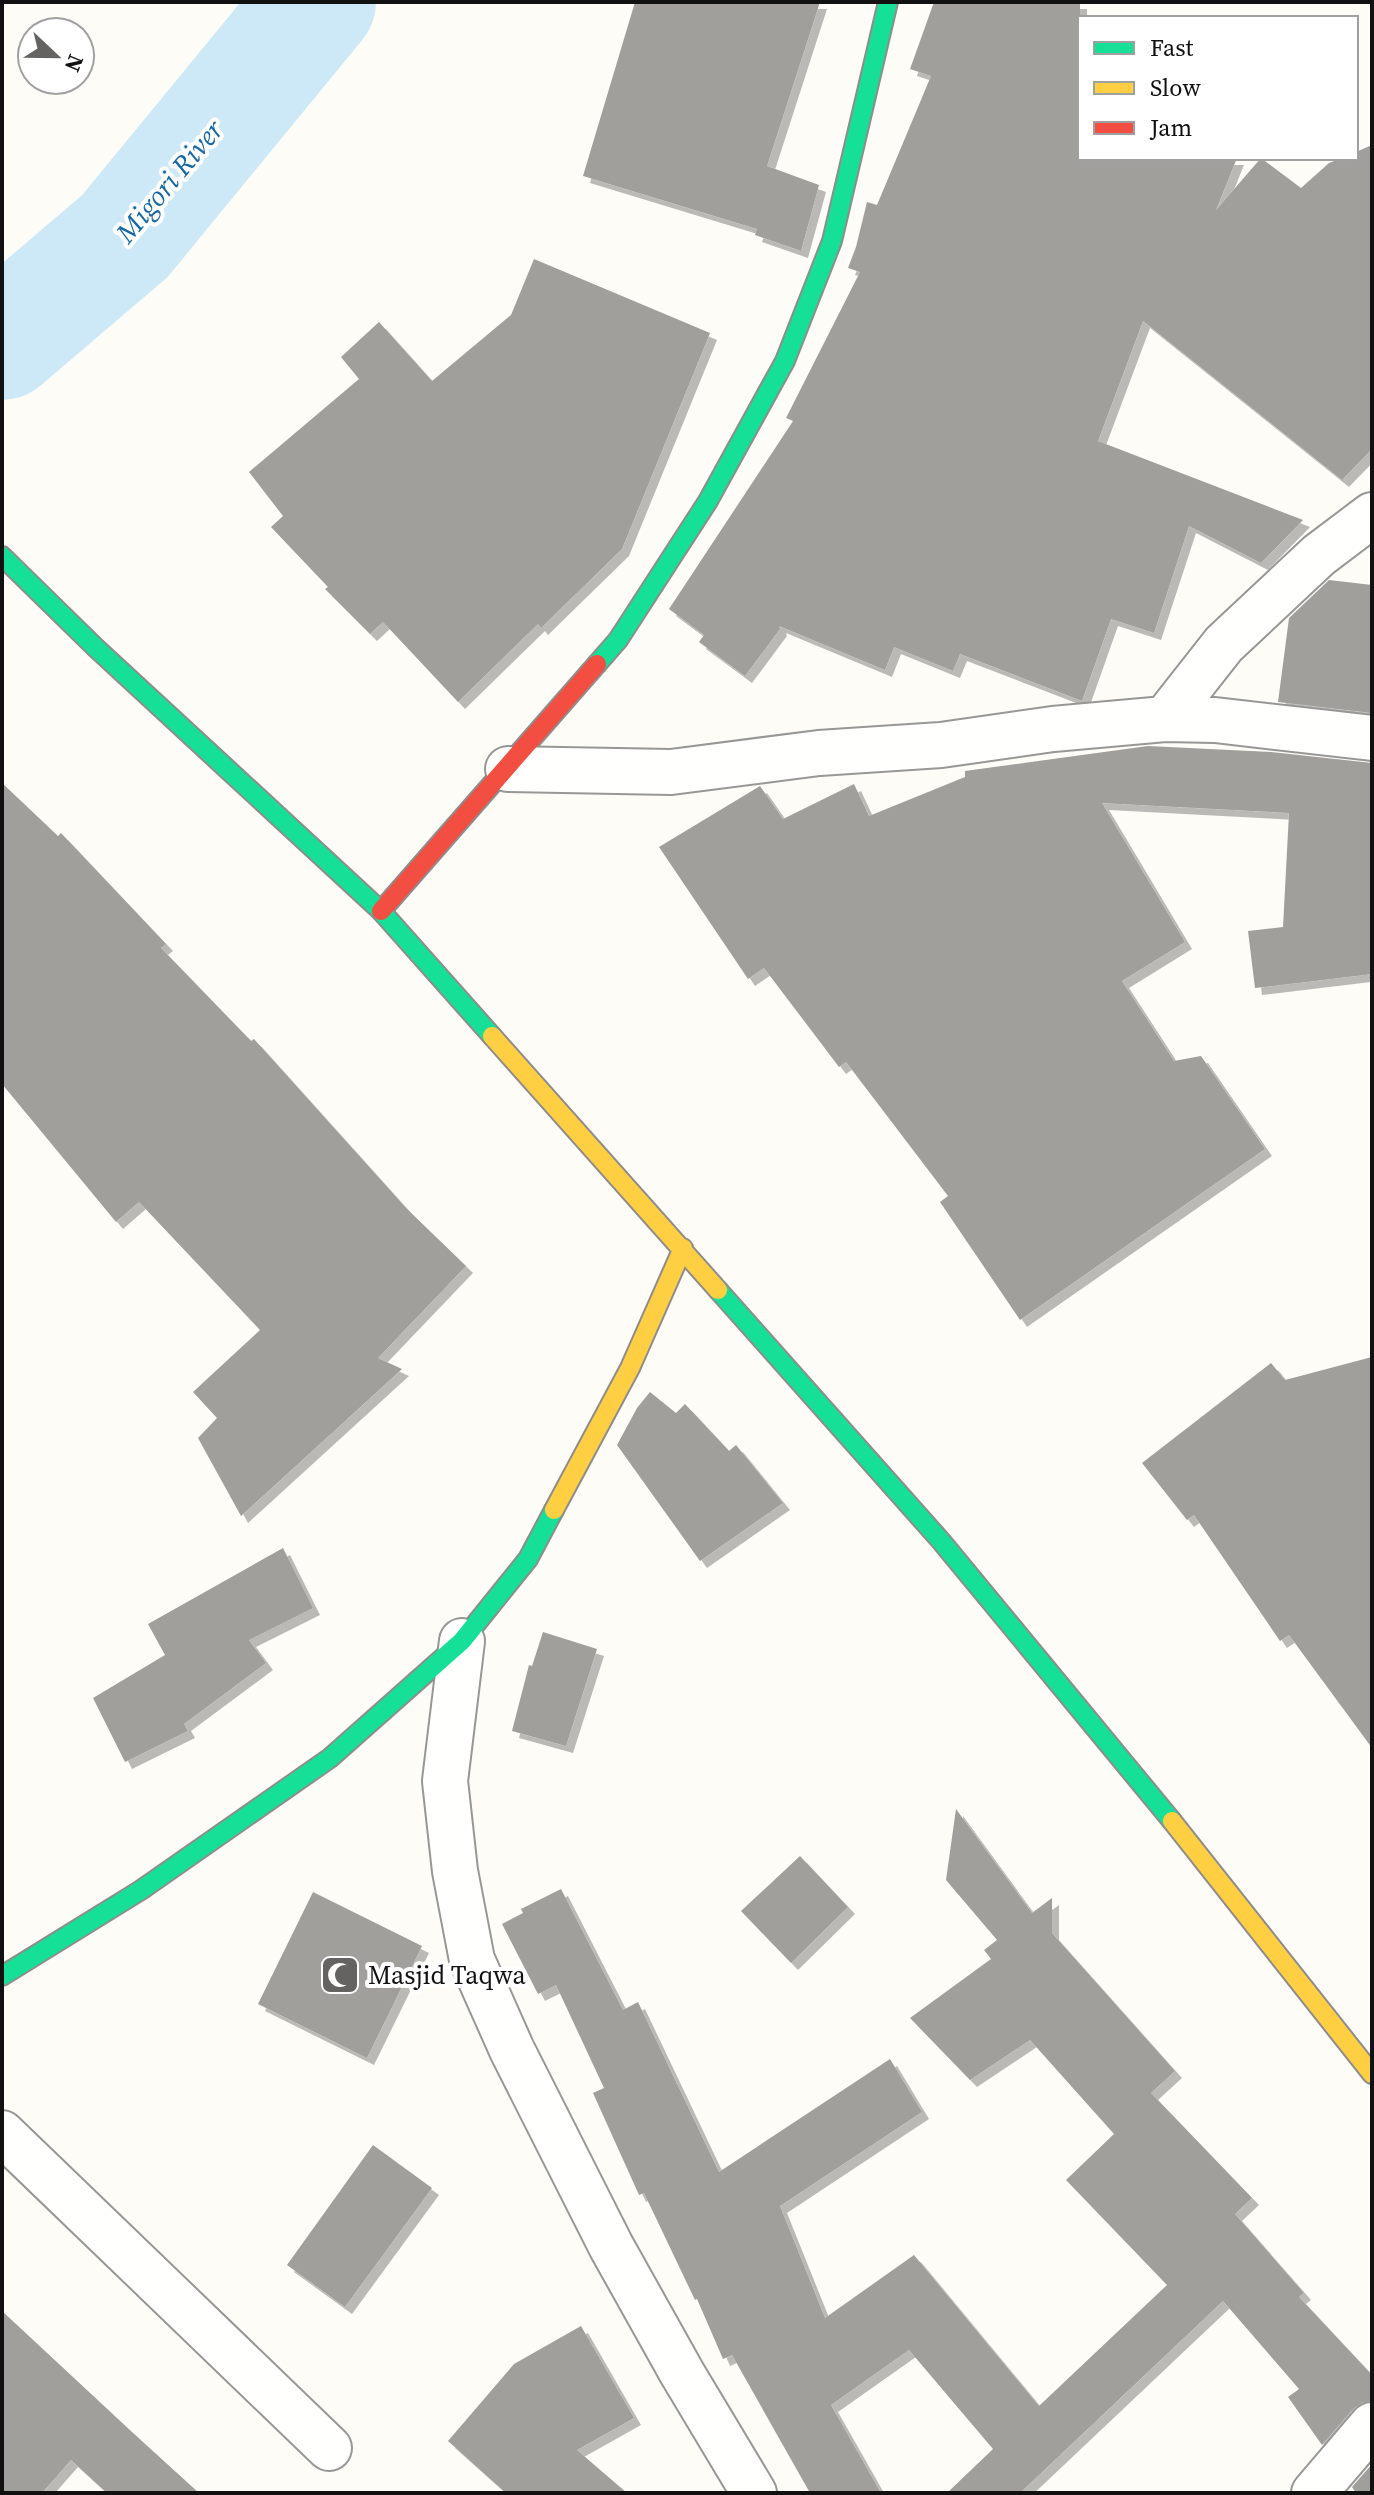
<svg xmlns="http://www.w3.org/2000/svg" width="1374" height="2495" font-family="'Source Serif 4',serif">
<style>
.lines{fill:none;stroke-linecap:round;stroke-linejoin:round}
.river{stroke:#cde8f7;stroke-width:118}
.building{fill:#a19f9c;filter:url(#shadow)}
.street-casing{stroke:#979795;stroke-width:48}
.fast-casing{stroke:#8e8d8b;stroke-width:22}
.slow-casing{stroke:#8e8d8b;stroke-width:22}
.jam-casing{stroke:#8e8d8b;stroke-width:22}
.street{stroke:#fffffe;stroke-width:44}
.fast{stroke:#16e098;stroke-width:18}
.slow{stroke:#ffcf43;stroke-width:18}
.jam{stroke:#f24e42;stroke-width:18}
.labels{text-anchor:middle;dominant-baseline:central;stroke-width:8;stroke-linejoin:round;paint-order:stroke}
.poi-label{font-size:26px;fill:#111;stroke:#fff;text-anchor:start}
.water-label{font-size:28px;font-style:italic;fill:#1768a6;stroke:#fff}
</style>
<defs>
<filter id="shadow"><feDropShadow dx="7" dy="7" stdDeviation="0" flood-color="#0004"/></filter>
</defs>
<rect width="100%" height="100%" fill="#fdfcf7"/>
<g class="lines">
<path class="river" d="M2 341 125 236 317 2"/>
</g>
<path class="building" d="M635 2H820L767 166 819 185 801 251 755 235 757 229 583 176Z
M934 2H1080V158H1237L1216 210 1261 158 1301 188 1329 163 1342 158H1356V152L1372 145V449L1342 480 1143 321 1098 441 1303 520 1261 563 1189 526 1154 633 1111 619 1082 701 960 654 953 671 894 647 885 670 779 626 780 629 745 676 699 642 704 635 669 609 793 421 786 418 860 272 848 268 856 247 867 202 877 205 931 76 910 69Z
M534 259 710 333 622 549 541 628 538 624 458 702 383 622 370 634 325 589 328 587 271 527 283 516 249 472 359 379 341 357 379 322 432 381 511 315Z
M1329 580 1372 585V713L1278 702 1289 618Z
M1148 746 1271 752 1372 763V974L1255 988 1248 931 1283 927 1289 813 1102 803 1185 942 1122 981 1174 1061 1201 1056 1265 1149 1020 1320 940 1202 948 1196 846 1062 839 1067 764 968 748 979 659 847 760 786 783 819 854 784 869 816 965 777V771Z
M2 783 58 836 61 833 166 944 161 948 251 1041 254 1039 407 1209 466 1266 378 1358 402 1369 241 1516 198 1438 217 1418 193 1392 260 1330 139 1202 116 1222 2 1084Z
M1372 1357V1748L1289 1635 1280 1641 1194 1515 1187 1520 1142 1463 1271 1363 1285 1380Z
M650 1392 676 1413 685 1404 729 1451 736 1445 783 1503 700 1561 617 1445 637 1408Z
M283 1548 313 1608 249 1640 266 1663 184 1724 188 1731 125 1762 93 1698 165 1655 148 1624Z
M543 1632 597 1649 566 1746 512 1731 529 1665 532 1666Z
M956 1809 1032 1913 1052 1898V1933L1175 2071 1151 2093 1252 2198 1235 2214 1304 2293 1299 2297 1372 2375V2401L1363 2402 1354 2408 1322 2445 1288 2397 1299 2389 1223 2301 1020 2493H947L993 2449 909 2350 831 2405 881 2493H810L732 2355 723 2359 697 2299 695 2300 644 2193 639 2195 593 2093 604 2088 556 1985 538 1994 502 1924 523 1913 521 1909 561 1889 623 2010 638 2002 719 2172 890 2059 922 2112 780 2206 825 2318 914 2255 1039 2406 1167 2285 1066 2180 1114 2134 1030 2040 970 2080 910 2018 991 1959 984 1950 997 1940 946 1880Z
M800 1856 848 1907 791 1963 741 1911Z
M313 1892 422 1946 367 2058 258 2004Z
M373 2145 432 2188 345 2307 287 2265Z
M2 2311 132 2432 199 2493H107L71 2460 42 2493H2Z
M581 2326 634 2418 577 2450 627 2493H506L448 2441 514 2364Z
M1372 2464V2493H1356L1352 2487Z"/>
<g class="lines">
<g class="street-casing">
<path id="street" d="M1165 719 1224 644 1319 555 1372 515
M508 769 671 772 819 753 941 745 1053 729 1165 719 1215 720 1372 738
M462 1641 445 1781 455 1871 472 1960 512 2050 611 2246 682 2373 754 2493
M2 2133 329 2448
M1314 2493 1372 2425"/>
</g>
<g class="fast-casing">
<path id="fast" d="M2 556 96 648 381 911 492 1036
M597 664 618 640 708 501 785 361 832 241 888 2
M718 1290 941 1541 1172 1821
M2 1976 141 1890 330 1758 462 1641 528 1559 554 1510"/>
</g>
<g class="slow-casing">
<path id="slow" d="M492 1036 718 1290
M554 1510 630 1368 683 1248
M1172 1821 1372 2074"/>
</g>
<g class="jam-casing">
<path id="jam" d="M381 911 597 664"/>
</g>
<use href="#street" class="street"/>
<use href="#fast" class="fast"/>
<use href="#slow" class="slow"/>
<use href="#jam" class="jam"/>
</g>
<defs>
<g id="mosque-square" transform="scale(2)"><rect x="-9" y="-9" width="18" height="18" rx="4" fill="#646362" stroke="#fff"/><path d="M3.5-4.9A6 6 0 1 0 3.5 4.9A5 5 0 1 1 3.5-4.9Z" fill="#fff"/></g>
</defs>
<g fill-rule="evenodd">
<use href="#mosque-square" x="340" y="1975"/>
</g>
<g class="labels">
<g class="poi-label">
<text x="368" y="1975">Masjid Taqwa</text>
</g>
<g class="water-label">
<text transform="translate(169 181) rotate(-50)">Migori River</text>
</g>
</g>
<rect width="1374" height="2495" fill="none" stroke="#111111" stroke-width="8"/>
<rect x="1078" y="16" width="280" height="144" fill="#ffffff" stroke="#a0a0a0" stroke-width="2"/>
<rect x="1094" y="42" width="40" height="12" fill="#16e098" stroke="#a0a0a0" stroke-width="2"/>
<text x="1150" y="56" font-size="24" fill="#111111">Fast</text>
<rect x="1094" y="82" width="40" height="12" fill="#ffcf43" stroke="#a0a0a0" stroke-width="2"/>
<text x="1150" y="96" font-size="24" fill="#111111">Slow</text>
<rect x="1094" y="122" width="40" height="12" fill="#f24e42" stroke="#a0a0a0" stroke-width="2"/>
<text x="1150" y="136" font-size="24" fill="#111111">Jam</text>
<g transform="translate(56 56) rotate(112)"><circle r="38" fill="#ffffff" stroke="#a0a0a0" stroke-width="2"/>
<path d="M0-6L14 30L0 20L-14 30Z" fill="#646362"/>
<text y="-12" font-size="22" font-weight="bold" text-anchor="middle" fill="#111111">N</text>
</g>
</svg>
